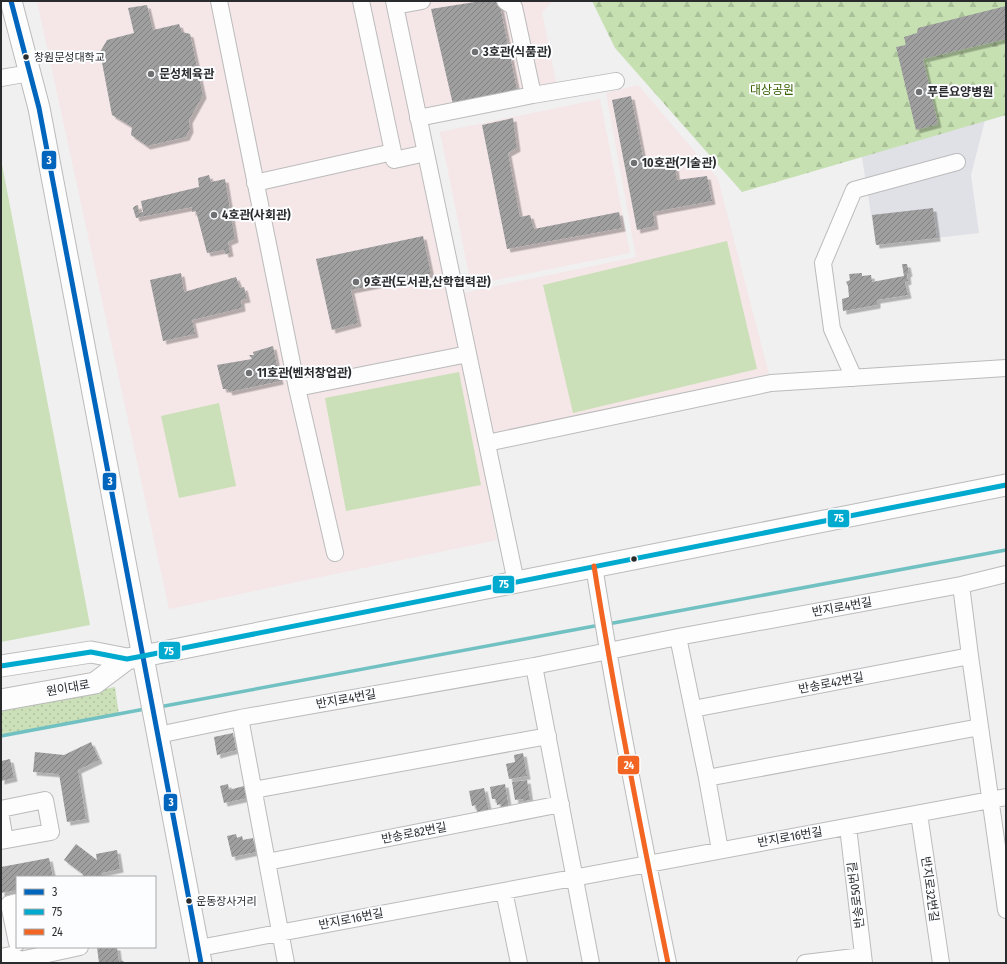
<svg xmlns="http://www.w3.org/2000/svg" width="1007" height="964" font-family="'Fira Sans Condensed','Noto Sans KR',sans-serif">
<style>
.education{fill:#f5e6e7}
.built{fill:#e0e1e7}
.grass{fill:#cbe0b8}
.forest{fill:url(#forest-firs)}
.park{fill:url(#park-dots)}
.lines{fill:none;stroke-linecap:round;stroke-linejoin:round}
.stream{stroke:#72c1c2;stroke-width:3.5}
.building{fill:url(#building-hatch);filter:url(#shadow)}
.minor-casing{stroke:#bbbbbc;stroke-width:18}
.major-casing{stroke:#bbbbbc;stroke-width:23}
.minor{stroke:#fdfdfd;stroke-width:16}
.major{stroke:#fdfdfd;stroke-width:21}
.bus-1-casing{stroke:#fcfdff;stroke-width:8}
.bus-2-casing{stroke:#fcfdff;stroke-width:8}
.bus-3-casing{stroke:#fcfdff;stroke-width:8}
.bus-1{stroke:#0065bd;stroke-width:5}
.bus-2{stroke:#00a9ce;stroke-width:5}
.bus-3{stroke:#f26522;stroke-width:5}
.poi-dot{fill:#6f7071;stroke:#fcfdff;stroke-width:1.5}
.bus-dot{fill:#2a2b2c;stroke:#fcfdff;stroke-width:1.5}
.labels{text-anchor:middle;dominant-baseline:central;stroke-width:4;stroke-linejoin:round;paint-order:stroke}
.bus-label{font-size:11px;fill:#2a2b2c;stroke:#fcfdff;text-anchor:start}
.poi-label{font-size:12px;font-weight:bold;fill:#2a2b2c;stroke:#fcfdff;text-anchor:start}
.park-label{font-size:12px;fill:#3b6303;stroke:#fcfdff}
.street-label{font-size:12px;fill:#2a2b2c;stroke:#fcfdff}
.line-badge{stroke:#fcfdff;stroke-width:1.5}
.badge-label{font-size:11px;text-anchor:middle;font-weight:bold;fill:#fff}
</style>
<defs>
<pattern id="forest-firs" width="22" height="20" patternUnits="userSpaceOnUse"><rect width="22" height="20" fill="#c6e0b1"/><path d="M5 1l3.5 6h-7zM16 11l3.5 6h-7z" fill="#aac098"/></pattern>
<pattern id="park-dots" width="8" height="8" patternUnits="userSpaceOnUse"><rect width="8" height="8" fill="#cbe0b8"/><path d="M2 2h.1M6 6h.1" fill="none" stroke="#aec09e" stroke-width="1.8" stroke-linecap="round"/></pattern>
<pattern id="building-hatch" width="6" height="6" patternUnits="userSpaceOnUse"><rect width="6" height="6" fill="#9f9fa0"/><path d="M-1 1l2-2M0 6l6-6M5 7l2-2" fill="none" stroke="#828283"/></pattern>
<filter id="shadow"><feDropShadow dx="3.5" dy="3.5" stdDeviation="0" flood-color="#0004"/></filter>
</defs>
<rect width="100%" height="100%" fill="#f0f0f1"/>
<path class="education" d="M37 1H553L542 12 559 97 415 126 448 296 636 257 606 93 638 85 718 179 769 374 478 438 497 540 169 609Z
M600 99 630 253 471 285 440 132Z"/>
<path class="built" d="M990 101 971 175 979 233 876 245 860 145Z"/>
<path class="grass" d="M1 159 90 625 1 642Z
M727 241 757 369 573 413 543 285Z
M459 372 481 485 346 511 325 398Z
M219 403 236 486 179 498 161 416Z"/>
<path class="forest" d="M592 1H1006V115L742 192 615 48Z"/>
<path class="park" d="M115 687 119 715 1 737V709Z"/>
<g class="lines">
<path class="stream" d="M608 624 1006 550
M159 707 600 625
M1 736 145 709"/>
</g>
<path class="building" d="M481 1H499L518 95 454 109 431 9Z
M147 5 153 30 179 24 182 32 190 34 203 95 189 120 190 129 186 137 147 146 131 135 132 127 112 115 100 52 107 40 134 33 128 8Z
M1006 6V39L923 59 938 124 916 130 896 47 906 45 904 37 917 33 918 28Z
M631 96 645 167 674 159 677 180 707 176 712 201 653 212 655 226 637 230 612 100Z
M513 118 517 148 508 153 520 217 530 215 534 229 619 212 622 228 507 249 482 125Z
M209 175 211 182 225 179 235 239 228 242 230 253 225 254 224 250 207 253 196 211 192 212V207L136 218 133 208 135 206 138 205 139 213 143 212 141 201 199 187 198 178Z
M933 208 937 238 876 245 872 215Z
M423 236 431 274 351 290 358 323 332 330 316 259Z
M902 264H907L909 273 907 274 908 281 905 282 908 295 877 300V305L843 311 842 299 849 297 848 286 846 282 850 280 849 274 862 273V276L871 275 872 282 904 276Z
M181 273 184 292 236 277 240 288 244 287 247 299 241 300 242 308 192 320 195 334 163 341 150 280Z
M273 346 280 381 229 392 228 389H223L217 365 252 359 249 355H254L253 352Z
M233 733 236 750 217 755 214 737Z
M91 742 99 760 78 770 86 819 67 822 59 774 33 772 35 752 64 755Z
M523 753 527 776 509 779 506 764 515 762 514 755Z
M10 759 14 778 1 781V761Z
M527 780 530 800 523 801V799L515 800 512 782Z
M228 784 229 790 244 786 247 798 224 803 220 786Z
M505 784 509 809 502 811 501 804 497 805 496 799H492L490 787Z
M484 788 489 810 477 813 476 805 472 806 469 791Z
M236 834 237 838 242 836 243 840 253 838 256 852 232 857 227 836Z
M76 844 97 860 96 854 117 850 120 869 102 873 103 877H83V874L64 860Z
M49 858 53 877H17V890L1 893V867Z
M97 947H117L119 962 121 960 126 963H99Z"/>
<g class="lines">
<g class="minor-casing">
<path id="minor" d="M219 1 297 388 468 354
M394 1 516 582
M505 1 514 7 533 95
M395 6 422 1
M1 78 30 73
M418 118 533 95 616 81
M393 152 394 160 426 153
M255 183 393 152 361 1
M854 378 832 329 823 263 854 190 957 162
M297 388 335 553
M487 443 771 383 1006 368
M594 566C615 699 641 831 668 963
M961 585 970 656 1006 910
M678 637 707 778 720 850
M534 666 591 963
M693 709 970 656
M240 718 286 963
M158 735 240 718 534 666 678 637 961 585 1006 574
M707 778 980 727
M254 790 548 736
M1 809 45 800 51 832 1 841
M919 814 941 963
M1 817 5 840
M848 827 864 963
M267 862 561 804
M504 891 519 963
M17 902 9 904 17 943
M199 948 1006 797
M1 957 11 955 20 960 80 947
M805 963 863 956"/>
</g>
<g class="major-casing">
<path id="major" d="M11 1 39 108 201 963
M1 666 91 652 127 659 143 656 1006 485
M1 700 95 683 127 659"/>
</g>
<use href="#minor" class="minor"/>
<use href="#major" class="major"/>
<g class="bus-1-casing">
<path id="bus-1" d="M11 1 39 108 201 963"/>
</g>
<g class="bus-2-casing">
<path id="bus-2" d="M1 666 91 652 127 659 143 656 1006 485"/>
</g>
<g class="bus-3-casing">
<path id="bus-3" d="M594 566C615 699 641 831 668 963"/>
</g>
<use href="#bus-1" class="bus-1"/>
<use href="#bus-2" class="bus-2"/>
<use href="#bus-3" class="bus-3"/>
</g>
<g class="poi-dot">
<circle cx="475" cy="52" r="4"/>
<circle cx="151" cy="74" r="4"/>
<circle cx="919" cy="92" r="4"/>
<circle cx="634" cy="163" r="4"/>
<circle cx="214" cy="215" r="4"/>
<circle cx="356" cy="282" r="4"/>
<circle cx="249" cy="373" r="4"/>
</g>
<g class="bus-dot">
<circle cx="26" cy="57" r="3.5"/>
<circle cx="634" cy="559" r="3.5"/>
<circle cx="189" cy="901" r="3.5"/>
</g>
<g class="labels">
<g class="bus-label">
<text x="34" y="57">창원문성대학교</text>
<text x="196" y="901">운동장사거리</text>
</g>
<g class="poi-label">
<text x="483" y="52">3호관(식품관)</text>
<text x="159" y="74">문성체육관</text>
<text x="927" y="92">푸른요양병원</text>
<text x="642" y="163">10호관(기술관)</text>
<text x="222" y="215">4호관(사회관)</text>
<text x="364" y="282">9호관(도서관,산학협력관)</text>
<text x="257" y="373">11호관(벤처창업관)</text>
</g>
<g class="park-label">
<text x="772" y="90">대상공원</text>
</g>
<g class="street-label">
<text transform="translate(842 607) rotate(-10)">반지로4번길</text>
<text transform="translate(831 683) rotate(-11)">반송로42번길</text>
<text transform="translate(68 688) rotate(-10)">원이대로</text>
<text transform="translate(346 699) rotate(-10)">반지로4번길</text>
<text transform="translate(414 833) rotate(-11)">반송로82번길</text>
<text transform="translate(790 837) rotate(-10)">반지로16번길</text>
<text transform="translate(930 889) rotate(82)">반지로32번길</text>
<text transform="translate(856 895) rotate(-97)">반송로50번길</text>
<text transform="translate(351 919) rotate(-11)">반지로16번길</text>
</g>
</g>
<g class="line-badge">
<rect x="41" y="150" width="16" height="20" rx="4" fill="#0065bd"/>
<rect x="102" y="472" width="15" height="19" rx="4" fill="#0065bd"/>
<rect x="827" y="509" width="23" height="19" rx="4" fill="#00a9ce"/>
<rect x="492" y="575" width="23" height="19" rx="4" fill="#00a9ce"/>
<rect x="158" y="641" width="23" height="19" rx="4" fill="#00a9ce"/>
<rect x="617" y="755" width="23" height="20" rx="4" fill="#f26522"/>
<rect x="163" y="793" width="15" height="19" rx="4" fill="#0065bd"/>
</g>
<g class="badge-label">
<text x="49" y="164">3</text>
<text x="110" y="485">3</text>
<text x="839" y="522">75</text>
<text x="504" y="588">75</text>
<text x="169" y="655">75</text>
<text x="629" y="769">24</text>
<text x="171" y="806">3</text>
</g>
<rect width="1007" height="964" fill="none" stroke="#2a2b2c" stroke-width="4"/>
<rect x="16" y="876" width="140" height="72" fill="#fcfdff" stroke="#a8a9ab"/>
<rect x="24" y="889" width="20" height="6" fill="#0065bd" stroke="#a8a9ab"/>
<text x="52" y="896" font-size="12" fill="#2a2b2c">3</text>
<rect x="24" y="909" width="20" height="6" fill="#00a9ce" stroke="#a8a9ab"/>
<text x="52" y="916" font-size="12" fill="#2a2b2c">75</text>
<rect x="24" y="929" width="20" height="6" fill="#f26522" stroke="#a8a9ab"/>
<text x="52" y="936" font-size="12" fill="#2a2b2c">24</text>
</svg>
